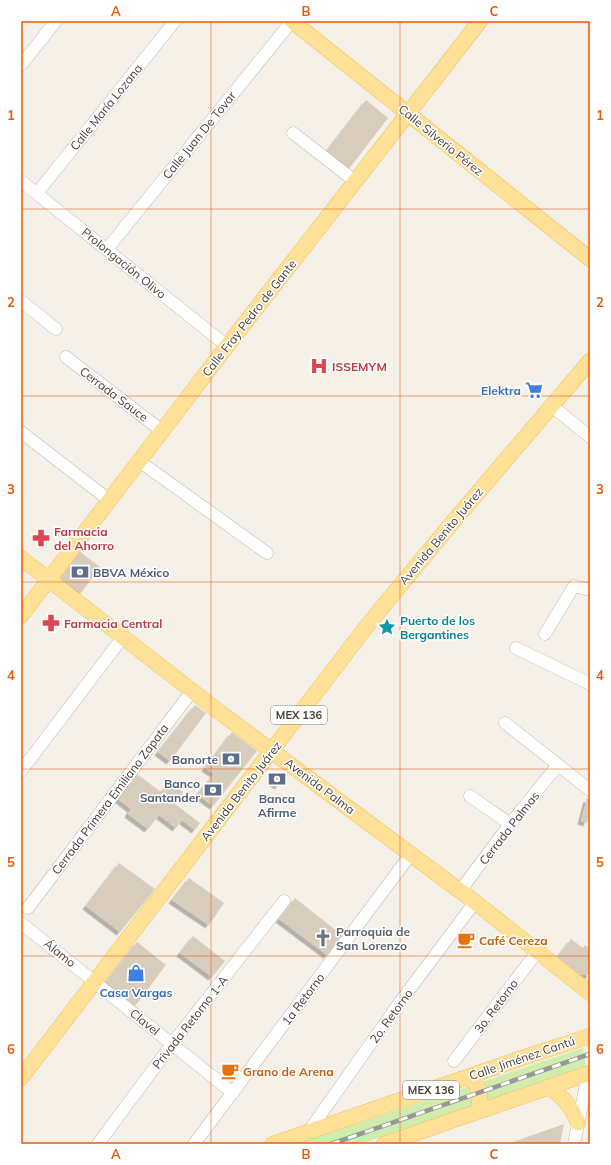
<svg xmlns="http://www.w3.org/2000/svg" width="611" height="1165" font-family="Mulish,sans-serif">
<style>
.green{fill:#d1edad}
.building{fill:#d8cdbc;filter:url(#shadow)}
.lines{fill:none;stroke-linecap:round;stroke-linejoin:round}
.minor-casing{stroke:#c2b9a9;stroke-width:13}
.major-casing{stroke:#efc15c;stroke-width:16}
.minor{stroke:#fff;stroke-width:12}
.major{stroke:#ffe097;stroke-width:15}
.rail-casing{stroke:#989898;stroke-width:4.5}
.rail{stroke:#fff;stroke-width:3;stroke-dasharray:9;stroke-linecap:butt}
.grid{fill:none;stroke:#e8590c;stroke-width:1;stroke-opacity:0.55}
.labels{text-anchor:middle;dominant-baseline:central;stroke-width:3;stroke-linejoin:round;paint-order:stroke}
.shield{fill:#fff;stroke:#807a72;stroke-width:1}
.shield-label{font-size:11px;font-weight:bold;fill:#4a4136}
.street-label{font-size:12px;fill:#4a4136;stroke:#fff}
.health-label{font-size:12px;font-weight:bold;fill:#be3a42;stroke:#fff;text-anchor:start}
.shop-label{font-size:12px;font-weight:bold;fill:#366cbe;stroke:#fff;text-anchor:end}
.service-label{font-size:12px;font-weight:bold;fill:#4e5e75;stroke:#fff;text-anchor:end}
.culture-label{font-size:12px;font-weight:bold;fill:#0d838f;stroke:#fff;text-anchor:start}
.worship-label{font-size:12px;font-weight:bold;fill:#5b616d;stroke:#fff;text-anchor:start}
.food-label{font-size:12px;font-weight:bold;fill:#c56008;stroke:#fff;text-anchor:start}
.neatline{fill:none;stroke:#e8590c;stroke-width:1.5}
.grid-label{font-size:13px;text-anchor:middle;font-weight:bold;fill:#e8590c}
</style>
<defs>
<filter id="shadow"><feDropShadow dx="-3.5" dy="3.5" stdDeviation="0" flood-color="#0004"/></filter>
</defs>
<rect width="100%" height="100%" fill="#f5f1e8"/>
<path class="green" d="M583 1048 586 1068 360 1144H296Z"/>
<path class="building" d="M366 100 388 118 348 170 326 152Z
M79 551 100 567 81 593 60 578Z
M195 705 206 713 170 761 158 752Z
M232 732 257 751 213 806 197 794 214 774 205 768Z
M276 773 284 779 278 786 270 780Z
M137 774 161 792 169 782 183 792 175 804 200 823 195 830 182 820 176 828 159 815 148 829 128 814 131 809 118 799Z
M587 798 590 800V811L587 823 581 821Z
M119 863 155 889 120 932 86 906Z
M189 878 224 903 209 925 172 900Z
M295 898 342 935 327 955 279 919Z
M193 936 225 961 212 977 180 953Z
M571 939 583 948 585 945 590 948V975L579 974 557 958Z
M137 942 166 965 135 1006 106 982Z
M564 1124 560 1144H507Z"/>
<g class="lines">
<g class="minor-casing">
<path id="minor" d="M21 65 56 21
M293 133 356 182
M21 181 227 346
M37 193 175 21
M107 249 292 21
M21 301 56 329
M66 357 162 431
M552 406 590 437
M21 432 109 500
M139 461 267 553
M545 634 574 586 590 590
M516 648 590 684
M505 723 590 790
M21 771 123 637
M470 796 510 824
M460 891 510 824 558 765
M28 908 192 691
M21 923 233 1093
M454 1061 537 952
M309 1131 400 1002 475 902
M98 1144 172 1044 284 901
M194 1144 411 854
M574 1144 588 1074"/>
</g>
<g class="major-casing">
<path id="major" d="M292 21 590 259
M21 558 222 714 475 902 590 993
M21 616 227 346 480 21
M471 1076 480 1092 479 1111
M21 1078 370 622 452 523 590 361
M548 1087C563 1096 572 1107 578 1123
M273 1144 531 1055 590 1036
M384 1144 590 1073"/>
</g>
<use href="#minor" class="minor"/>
<use href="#major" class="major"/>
<g class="rail-casing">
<path id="rail" d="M331 1144 590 1054"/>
</g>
<use href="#rail" class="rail"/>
</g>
<path class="grid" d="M211 21V1144M400 21V1144M21 209H590M21 396H590M21 582H590M21 769H590M21 956H590"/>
<defs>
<g id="hospital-bare" transform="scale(1.38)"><path d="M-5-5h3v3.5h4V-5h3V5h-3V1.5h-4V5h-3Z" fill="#e0444e" stroke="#fff" stroke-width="2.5" paint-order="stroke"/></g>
<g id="supermarket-bare" transform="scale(1.38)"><path d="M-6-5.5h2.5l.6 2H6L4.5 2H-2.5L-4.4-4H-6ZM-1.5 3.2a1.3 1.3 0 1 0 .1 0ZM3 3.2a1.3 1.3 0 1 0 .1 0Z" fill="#3f7fe0" stroke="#fff" stroke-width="2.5" paint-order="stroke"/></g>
<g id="pharmacy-bare" transform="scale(1.38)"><path d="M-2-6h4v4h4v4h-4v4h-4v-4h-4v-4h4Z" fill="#e0444e" stroke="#fff" stroke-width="2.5" paint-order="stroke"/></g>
<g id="bank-bare" transform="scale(1.38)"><path d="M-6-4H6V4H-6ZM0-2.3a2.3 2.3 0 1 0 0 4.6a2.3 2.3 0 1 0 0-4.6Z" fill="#5c6f8a" stroke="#fff" stroke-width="2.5" paint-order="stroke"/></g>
<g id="sight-bare" transform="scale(1.38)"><path d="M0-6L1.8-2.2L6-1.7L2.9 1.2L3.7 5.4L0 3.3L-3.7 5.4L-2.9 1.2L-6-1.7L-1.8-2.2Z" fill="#0f9aa8" stroke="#fff" stroke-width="2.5" paint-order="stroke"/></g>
<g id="church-bare" transform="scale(1.38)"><path d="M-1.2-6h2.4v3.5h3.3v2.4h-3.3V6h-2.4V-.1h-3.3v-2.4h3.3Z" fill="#6b7280" stroke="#fff" stroke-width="2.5" paint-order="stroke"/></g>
<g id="cafe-bare" transform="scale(1.38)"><path d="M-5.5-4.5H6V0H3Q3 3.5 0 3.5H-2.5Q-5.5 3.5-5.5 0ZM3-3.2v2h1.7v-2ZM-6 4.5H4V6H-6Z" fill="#e8710a" stroke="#fff" stroke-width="2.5" paint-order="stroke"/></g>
<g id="shop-bare" transform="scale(1.38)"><path d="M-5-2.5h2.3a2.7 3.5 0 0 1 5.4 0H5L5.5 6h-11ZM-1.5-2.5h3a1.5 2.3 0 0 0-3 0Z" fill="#3f7fe0" stroke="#fff" stroke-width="2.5" paint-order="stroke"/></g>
</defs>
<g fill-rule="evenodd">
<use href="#hospital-bare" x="319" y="366"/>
<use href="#supermarket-bare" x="534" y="390"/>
<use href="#pharmacy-bare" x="41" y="538"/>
<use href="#bank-bare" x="80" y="572"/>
<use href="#pharmacy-bare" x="51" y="623"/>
<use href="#sight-bare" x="387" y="627"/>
<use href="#bank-bare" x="231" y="759"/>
<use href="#bank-bare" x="277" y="779"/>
<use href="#bank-bare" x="213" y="790"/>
<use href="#church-bare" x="323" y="938"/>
<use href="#cafe-bare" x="466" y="940"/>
<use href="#shop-bare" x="136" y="973"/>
<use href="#cafe-bare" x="230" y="1071"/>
</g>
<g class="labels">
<g class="shield">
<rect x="271" y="706" width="56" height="18" rx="3"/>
<rect x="403" y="1081" width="56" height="18" rx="3"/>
</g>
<g class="shield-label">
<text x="299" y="715">MEX 136</text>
<text x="431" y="1090">MEX 136</text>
</g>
<g class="street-label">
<text transform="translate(106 107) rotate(-51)">Calle María Lozana</text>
<text transform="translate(199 135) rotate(-51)">Calle Juan De Tovar</text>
<text transform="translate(441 140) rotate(39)">Calle Silverio Pérez</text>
<text transform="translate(124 263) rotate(39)">Prolongación Olivo</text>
<text transform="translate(249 318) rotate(-52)">Calle Fray Pedro de Gante</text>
<text transform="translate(114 394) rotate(37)">Cerrada Sauce</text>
<text transform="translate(441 536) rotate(-50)">Avenida Benito Juárez</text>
<text transform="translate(320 786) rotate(37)">Avenida Palma</text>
<text transform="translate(241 791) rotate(-52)">Avenida Benito Juárez</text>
<text transform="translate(110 799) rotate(-53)">Cerrada Primera Emiliano Zapata</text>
<text transform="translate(509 828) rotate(-52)">Cerrada Palmas</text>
<text transform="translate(60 953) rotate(39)">Álamo</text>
<text transform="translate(303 999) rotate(-53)">1a Retorno</text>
<text transform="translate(496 1006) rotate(-53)">3o. Retorno</text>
<text transform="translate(391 1016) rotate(-54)">2o. Retorno</text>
<text transform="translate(145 1022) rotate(39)">Clavel</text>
<text transform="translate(190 1022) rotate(-52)">Privada Retorno 1-A</text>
<text transform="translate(522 1058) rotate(-19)">Calle Jiménez Cantú</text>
</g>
<g class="health-label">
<text x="332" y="366">ISSEMYM</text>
<text x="54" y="531">Farmacia<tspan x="54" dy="14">del Ahorro</tspan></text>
<text x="64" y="623">Farmacia Central</text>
</g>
<g class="shop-label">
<text x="521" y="390">Elektra</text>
<text x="136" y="992" text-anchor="middle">Casa Vargas</text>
</g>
<g class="service-label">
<text x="93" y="572" text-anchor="start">BBVA México</text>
<text x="218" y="759">Banorte</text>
<text x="200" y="783">Banco<tspan x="200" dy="14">Santander</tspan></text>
<text x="277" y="798" text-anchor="middle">Banca<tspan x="277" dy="14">Afirme</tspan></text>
</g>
<g class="culture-label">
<text x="400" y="620">Puerto de los<tspan x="400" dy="14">Bergantines</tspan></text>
</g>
<g class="worship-label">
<text x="336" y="931">Parroquia de<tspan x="336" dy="14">San Lorenzo</tspan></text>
</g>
<g class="food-label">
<text x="479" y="940">Café Cereza</text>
<text x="243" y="1071">Grano de Arena</text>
</g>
</g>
<rect width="611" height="1165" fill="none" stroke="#ffffff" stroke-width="44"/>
<rect x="22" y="22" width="567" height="1121" class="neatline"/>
<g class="grid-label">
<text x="116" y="16">A</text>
<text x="306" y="16">B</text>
<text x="494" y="16">C</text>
<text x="11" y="120">1</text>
<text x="600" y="120">1</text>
<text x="11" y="307">2</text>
<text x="600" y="307">2</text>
<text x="11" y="494">3</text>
<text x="600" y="494">3</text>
<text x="11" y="680">4</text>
<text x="600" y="680">4</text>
<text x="11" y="867">5</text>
<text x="600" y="867">5</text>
<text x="11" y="1054">6</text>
<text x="600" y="1054">6</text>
<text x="116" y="1159">A</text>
<text x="306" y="1159">B</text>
<text x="494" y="1159">C</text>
</g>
</svg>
